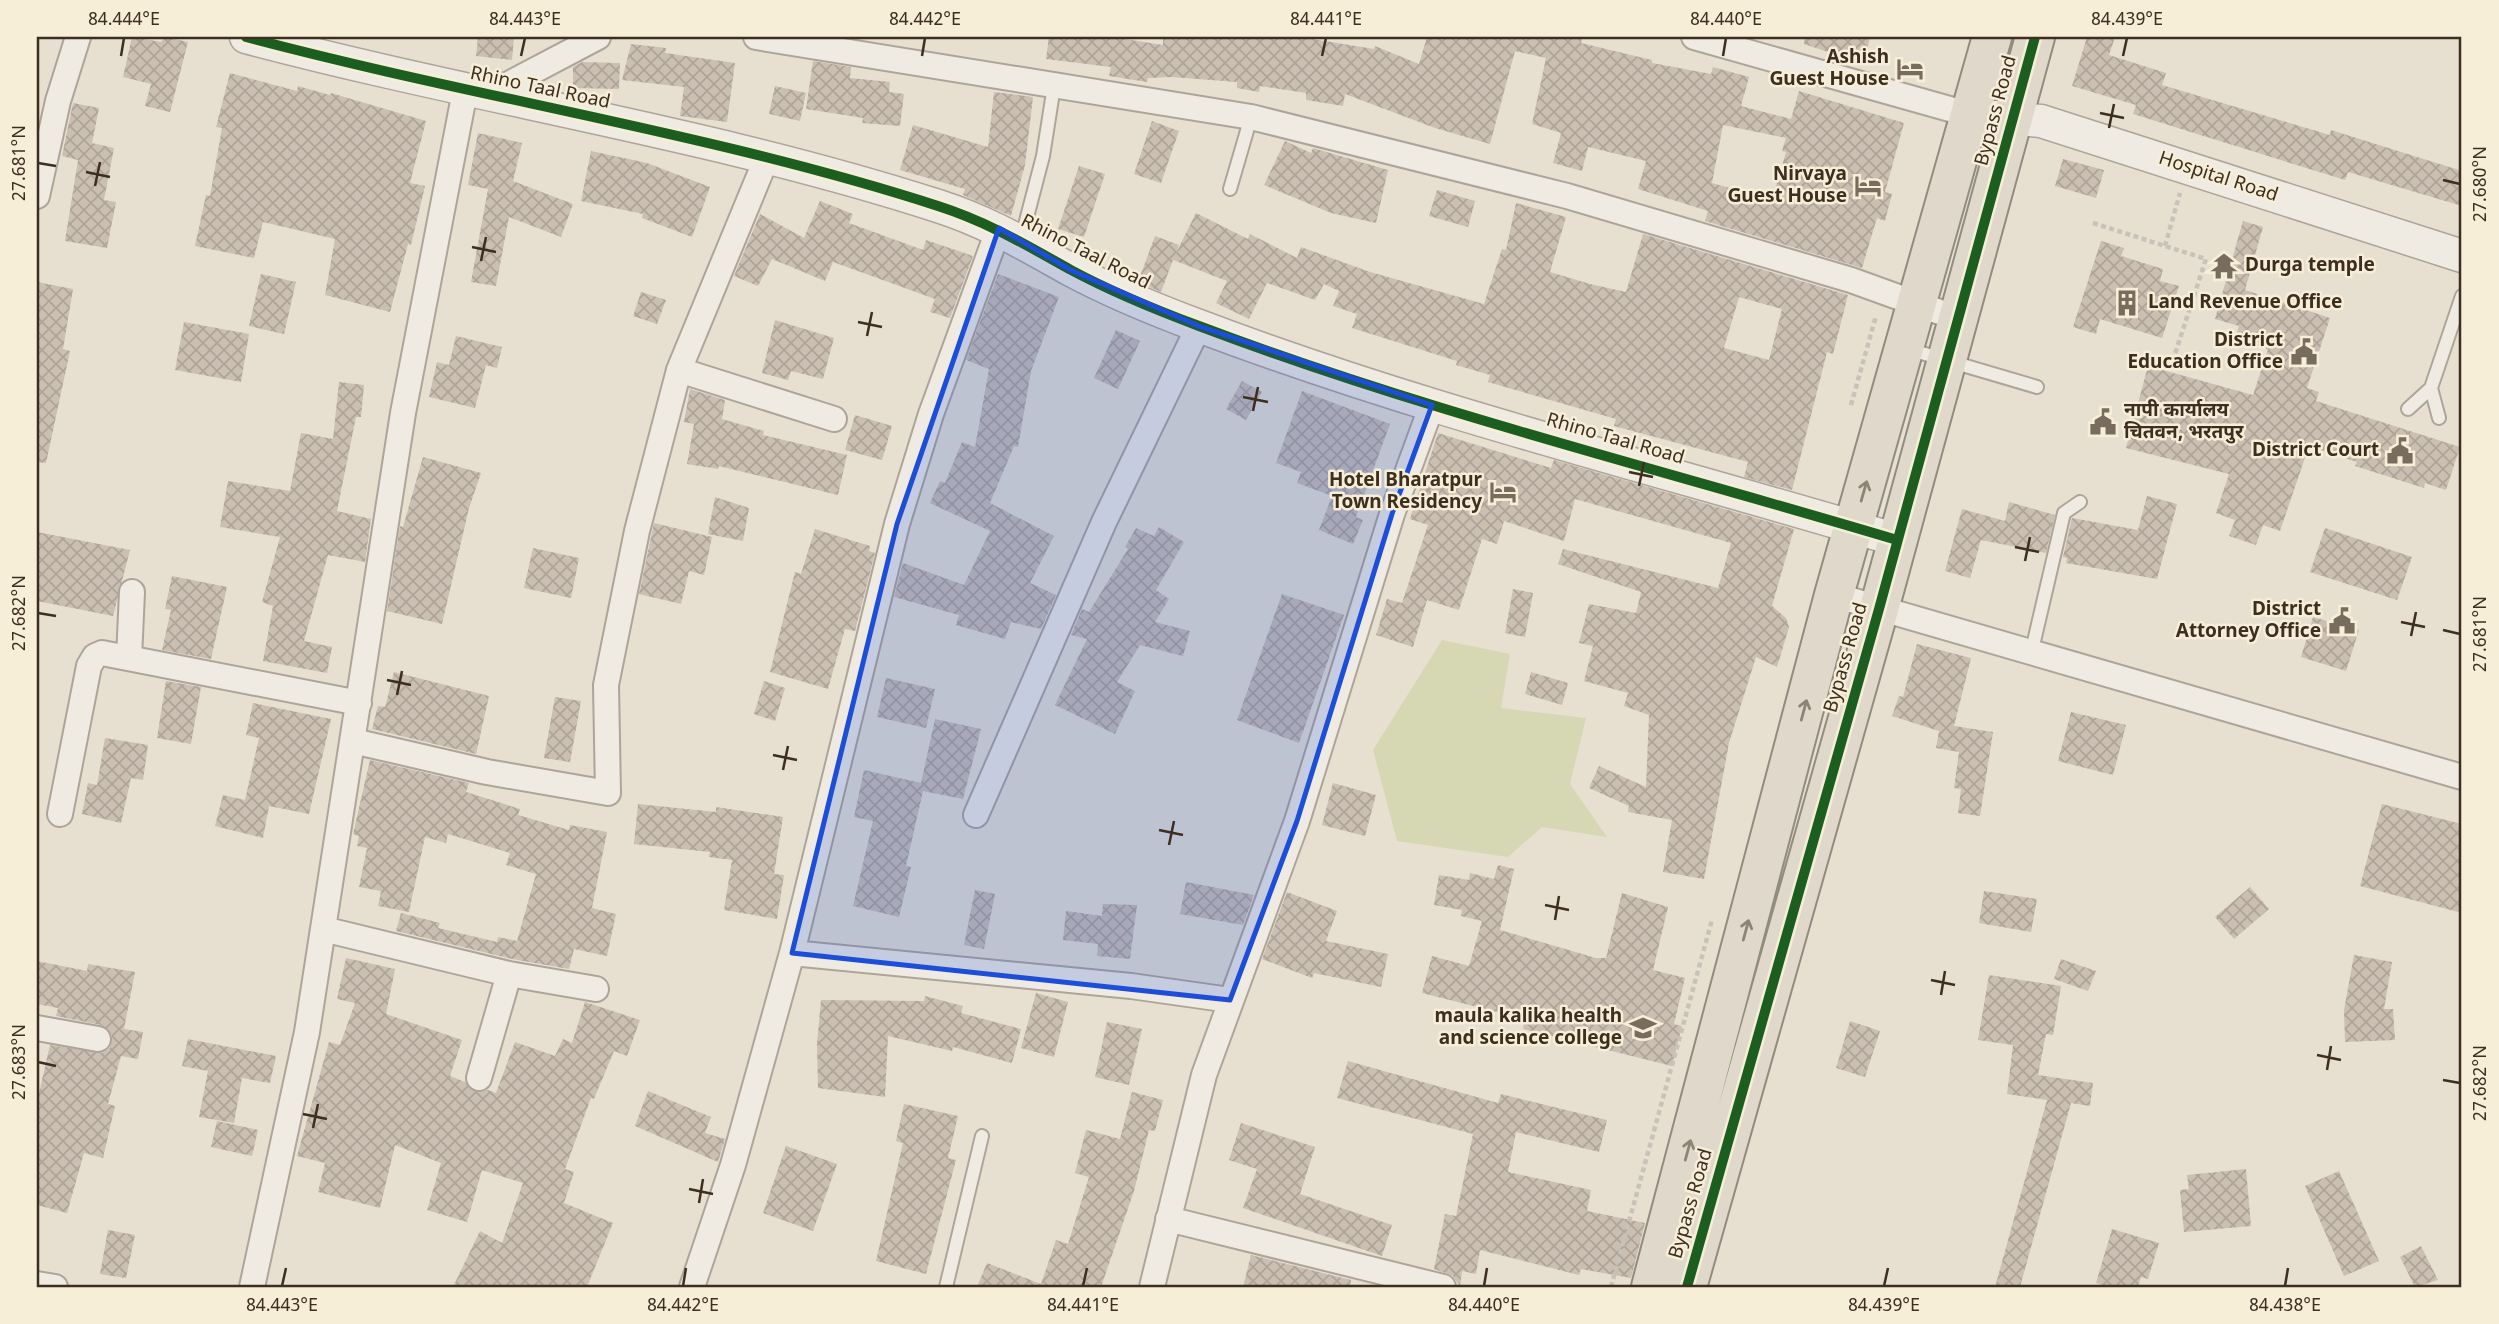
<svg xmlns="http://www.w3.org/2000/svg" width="2499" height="1324" font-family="Georgia,'Noto Sans Devanagari',serif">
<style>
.park{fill:#d6d7b3}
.building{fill:url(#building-cross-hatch);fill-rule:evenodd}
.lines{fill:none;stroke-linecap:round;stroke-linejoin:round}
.service-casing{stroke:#ada599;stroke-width:16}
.minor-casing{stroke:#ada599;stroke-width:28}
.tertiary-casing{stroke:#ada599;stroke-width:35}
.trunk-casing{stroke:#928b80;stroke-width:42}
.path{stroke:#c8c2b9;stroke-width:4.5;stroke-dasharray:5 3.5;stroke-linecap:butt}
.service{stroke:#efebe3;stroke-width:12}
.minor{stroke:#efebe3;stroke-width:24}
.tertiary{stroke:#efebe3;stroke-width:32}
.trunk{stroke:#e0d9cb;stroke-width:38}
.cycleway-casing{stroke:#f7eed8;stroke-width:15}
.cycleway{stroke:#1b5e20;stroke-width:10}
.oneway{stroke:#8e8476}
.marked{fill:#1d4ed8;fill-opacity:0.2;stroke:#1d4ed8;stroke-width:5;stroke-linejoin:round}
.ticks{fill:none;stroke:#3d2e20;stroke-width:2.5}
.labels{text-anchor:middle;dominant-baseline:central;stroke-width:5;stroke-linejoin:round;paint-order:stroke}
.poi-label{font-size:19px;font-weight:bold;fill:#3d2e20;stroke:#f7eed8;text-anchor:end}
.street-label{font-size:19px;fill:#3d2e20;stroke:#f7eed8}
.neatline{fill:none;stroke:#3d2e20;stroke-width:2.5}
.ticks-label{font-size:18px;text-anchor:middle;fill:#3d2e20}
</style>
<defs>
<pattern id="building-cross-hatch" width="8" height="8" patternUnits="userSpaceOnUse" patternTransform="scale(1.75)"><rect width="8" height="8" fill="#cbbfb2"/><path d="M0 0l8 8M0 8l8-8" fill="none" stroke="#afa499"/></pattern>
</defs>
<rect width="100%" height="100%" fill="#e7e0d1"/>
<path class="park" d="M1442 640 1510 654 1501 708 1586 718 1570 784 1607 837 1542 827 1508 857 1397 841 1373 750Z"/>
<path class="building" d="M132 37 161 42 165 37 188 42 170 112 145 106 151 84 123 77Z
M478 37H514L512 60 476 56Z
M1049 37H1112L1163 45V37H1300L1374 49 1375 46 1419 64 1427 37H1582L1581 43 1652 60V63L1711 74 1713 67 1749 77 1741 106 1791 119 1799 91 1904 123 1885 192 1892 194 1885 221 1877 218 1862 268 1705 221 1708 211 1638 189 1646 161 1588 147 1582 171 1553 163 1561 133 1532 124 1546 58 1515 51 1490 144 1435 128 1345 94 1343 106 1306 100V93L1260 86 1259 92 1237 88V82L1172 77 1148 78 1147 82 1109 76 1111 67 1046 59ZM1723 125 1786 138 1782 151 1786 152 1772 200 1712 183Z
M1805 37H1870L1864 64 1804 44Z
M2087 37H2115L2109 55 2166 73 2162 85 2330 135 2331 130 2462 171V206L2348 172 2345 180 2133 114 2136 105 2072 86Z
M631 44 666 48 665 53 735 63 727 122 680 116 684 87 622 80Z
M813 61 851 67 850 78 890 82 889 92 904 94 900 126 862 123 863 118 806 109Z
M582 62 620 63 619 89 573 88V67Z
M230 73 297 91 298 86 330 95 331 93 426 121 410 183 425 186 411 245 408 244 390 312 325 295 335 239 263 222 254 258 195 246 206 195 210 196 222 128 216 127Z
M775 86 806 93 800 121 769 114Z
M994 92 1033 97 1025 165 1011 216 963 195 965 189 900 170 913 125 988 147Z
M73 103 99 108 92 143 114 148 104 200 116 202 107 248 65 241 78 160 62 156Z
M1152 121 1179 131 1161 183 1134 174Z
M478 133 522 143 513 181 573 204 561 237 509 217 496 286 471 282 488 189 468 185Z
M1285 141 1311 153 1313 148 1388 170 1376 223 1331 213 1264 185Z
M591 151 647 163 710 187 692 237 642 218 643 214 581 201Z
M2063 159 2104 170 2096 198 2055 186Z
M1079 166 1105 174 1084 237 1058 229Z
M1437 190 1475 201 1468 227 1429 216Z
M820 201 853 214 849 223 923 250 926 240 973 256 950 318 930 312 935 299 833 262 825 281 772 259 758 286 734 276 760 214 804 238Z
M1516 203 1566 217 1550 272 1590 284 1626 292 1643 234 1848 295 1833 354 1827 352 1792 490 1744 477 1748 462 1614 426 1616 419 1488 382 1490 375 1456 365 1457 361 1352 328 1357 314 1333 306 1339 291 1324 284 1315 300 1267 283 1249 319 1216 303 1227 281 1173 260 1161 292 1138 282 1155 236 1179 245 1175 255 1196 213 1248 239 1250 234 1297 258 1301 247 1370 272 1484 304 1502 249 1506 250ZM1739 297 1782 309 1769 360 1724 348Z
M2243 221 2263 227 2245 290 2330 318 2307 388 2319 392 2316 401 2460 447 2446 490 2425 483 2424 488 2355 466 2357 462 2309 446 2280 531 2263 525 2256 545 2229 536 2235 520 2216 513 2229 474 2126 448 2148 366 2253 395 2268 349 2235 339 2239 326 2215 319Z
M2101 241 2124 248 2121 256 2163 269 2160 281 2179 286 2162 338 2100 319 2096 334 2073 327Z
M261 274 296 282 284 334 249 326Z
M998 274 1059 297 1031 371 1018 447 1014 446 990 503 1054 536 1030 583 1056 595 1041 629 1011 622 1005 639 956 625 959 615 894 597 903 563 964 585 990 531 930 503 940 481 945 483 962 442 975 447 989 369 966 360Z
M37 282 73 289 63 349 70 351 46 463 37 462Z
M641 292 666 300 657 324 633 316Z
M775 320 834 338 823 379 791 371 788 380 762 373Z
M184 322 249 334 241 382 175 370Z
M1116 330 1140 341 1118 389 1094 378Z
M456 336 502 347 497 368 486 365 475 408 429 397 437 362 449 365Z
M1242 381 1262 392 1246 420 1226 409Z
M339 382 364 385 361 417H356L337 511 371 519 365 562 328 555 304 641 332 647 327 673 263 661 273 606 262 602 280 537 220 527 228 481 290 491 301 433 333 439Z
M690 389 725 400 722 419 764 431 763 435 847 455 838 495 719 466 718 469 687 464 694 424 684 422Z
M1302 391 1390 424 1356 517 1363 520 1353 544 1319 530 1332 496 1297 483 1301 472 1276 463Z
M855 415 892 426 882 460 845 450Z
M1438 433 1551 468 1554 460 1794 529 1772 606 1786 618 1789 627 1777 667 1756 657 1729 743 1704 879 1663 872 1672 820 1628 812 1629 806 1589 788 1599 766 1646 787 1649 715 1624 706 1628 693 1584 681 1593 646 1579 643 1589 604 1636 613 1641 592 1558 564 1563 549 1718 588 1731 543 1575 499 1564 541 1504 521 1497 544 1482 539 1459 610 1427 600 1413 647 1376 635 1387 599 1402 603 1428 525 1410 519Z
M423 457 481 473 469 508 442 624 387 611 400 526 403 527Z
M2147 496 2177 504 2157 579 2066 563 2067 558 2063 557 2072 518 2138 530Z
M715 497 749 508 743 541 708 534Z
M2009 502 2055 515 2046 553 1981 540 1970 578 1945 571 1962 509 2005 521Z
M654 523 712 537 704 575 689 571 681 604 639 594Z
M1159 527 1184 542 1156 590 1169 599 1155 622 1190 631 1183 656 1140 645 1117 682 1135 691 1115 734 1055 705 1087 639 1071 635 1082 609 1089 612 1128 549 1125 547 1136 528 1154 536Z
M2325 528 2412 557 2397 600 2310 572Z
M815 529 870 546 869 551 875 553 855 631 845 629 828 689 770 672 795 572 801 574Z
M37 532 130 550 113 616 37 601Z
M533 548 579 558 571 598 524 588Z
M172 576 227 587 211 659 162 650 171 610 165 609Z
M1513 589 1533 593 1525 637 1505 633Z
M1282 594 1344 615 1299 743 1237 720Z
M2313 617 2359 630 2346 671 2301 657Z
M1917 644 1971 658 1954 726 1993 732 1980 816 1958 813 1961 789 1954 788 1959 752 1936 748 1939 731 1892 716 1899 696 1903 697Z
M394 672 489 696 476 754 372 729 378 706 385 707Z
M1531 672 1568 683 1562 705 1525 694Z
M886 678 935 689 926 728 877 717Z
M166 681 201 687 191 744 157 738Z
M764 681 785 688 775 721 754 714Z
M555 697 581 701 570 762 544 758Z
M253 703 331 719 309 814 269 806 263 838 215 826 223 795 245 800 259 738 246 735Z
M2071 712 2126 725 2113 775 2058 761Z
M935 719 981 729 963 799 923 791 906 866 911 867 899 917 853 906 873 821 854 817 864 770 921 783Z
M105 738 148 745 143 780 131 778 121 823 82 814 88 783 97 785Z
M370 760 469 783 466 792 520 809 518 815 569 830 570 825 607 832 592 908 616 914 607 956 574 949 569 969 512 959 396 931 401 913 440 923 438 928 497 942 498 937 517 941 536 874 506 865 510 853 448 834 446 843 425 837 409 912 378 906 381 891 359 887 367 848 357 846 359 836 353 834Z
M1333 783 1376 795 1365 836 1322 825Z
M638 804 716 812V807L783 817 774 874 784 875 777 919 724 910 732 860 709 857 710 852 634 844Z
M2382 804 2462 824V913L2360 886Z
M1498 865 1514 869 1500 930 1596 958H1606L1622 893 1668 907 1653 970 1685 978 1674 1024 1682 1026 1672 1066 1523 1029 1525 1019 1422 993 1432 956 1469 966 1482 921 1461 916 1462 910 1434 905 1439 875 1469 880 1470 873 1494 879Z
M1186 882 1254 895 1243 925 1180 914Z
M2250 887 2269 909 2234 939 2215 917Z
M975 890 995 894 984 949 964 945Z
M1984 891 2037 899 2031 932 1979 923Z
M1287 892 1337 911 1326 941 1388 954 1381 987 1314 973 1312 978 1262 959Z
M1103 904 1137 905 1130 959 1097 956 1098 944 1063 940 1066 911 1102 916Z
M2354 955 2392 962 2384 1009H2393L2395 1040 2345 1042 2344 1010Z
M346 958 395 969 386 1014 462 1040 450 1076 465 1082 476 1092 488 1090 496 1093 515 1042 555 1056 563 1039 572 1043 585 1002 640 1020 627 1056 614 1051 594 1099 591 1098 565 1169 574 1172 564 1203 613 1223 587 1287H453L480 1231 502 1243 523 1183 482 1170 467 1222 427 1210 441 1163 395 1145 380 1208 318 1192 325 1163 297 1156 329 1042 340 1045 355 1003 337 999Z
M2061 959 2096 971 2088 991 2054 979Z
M37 961 87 971 88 964 135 972 124 1029 143 1032 138 1059 121 1056 108 1104 115 1106 103 1158 84 1153 67 1213 37 1205V1102L50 1045 102 1053 110 1048 112 1035 101 1025 56 1016 58 1008 37 1004Z
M1989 975 2061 986 2053 1035 2046 1034 2038 1075 2093 1083 2090 1106 2071 1103 2020 1287H1995L2047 1100 2007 1094 2013 1045 1978 1040Z
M1036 993 1068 1002 1054 1057 1021 1048Z
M925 996 963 1006 961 1013 1021 1029 1012 1063 953 1047 952 1051 888 1036 885 1097 818 1088 817 1044 821 1000 924 1001Z
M1850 1021 1880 1031 1865 1077 1836 1068Z
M1107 1022 1142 1029 1129 1085 1095 1077Z
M188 1039 276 1056 270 1083 242 1078 234 1123 199 1117 208 1071 182 1066Z
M1348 1061 1498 1103 1501 1094 1607 1120 1599 1152 1516 1132 1508 1172 1591 1190 1587 1211 1645 1223 1631 1278 1581 1269 1579 1275 1480 1250 1476 1274 1462 1271 1460 1287 1453 1276 1434 1269 1445 1214 1456 1216 1473 1134 1337 1098Z
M648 1091 711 1117 705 1133 725 1139 718 1162 635 1126Z
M1132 1092 1163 1100 1155 1131 1149 1130 1134 1191 1101 1287H977L987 1263 1041 1284 1056 1240 1068 1244 1089 1177 1075 1173 1086 1130 1120 1139Z
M904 1104 958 1116 948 1158 956 1160 926 1274 876 1261 903 1143 896 1141Z
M217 1121 258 1130 252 1156 211 1147Z
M1241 1123 1315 1147 1300 1194 1392 1225 1382 1256 1243 1208 1257 1169 1229 1160Z
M786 1146 837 1164 813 1231 763 1213Z
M2246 1169 2251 1226 2184 1232 2180 1190 2189 1189 2187 1175Z
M2339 1171 2379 1261 2344 1276 2305 1186Z
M2112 1229 2159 1243 2148 1279 2141 1277 2138 1287H2109L2096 1283Z
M108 1230 135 1235 126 1278 100 1274Z
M2421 1246 2438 1280 2415 1287 2400 1257Z
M1251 1255 1351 1280 1350 1287H1243Z"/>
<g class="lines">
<g class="service-casing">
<path id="service" d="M1230 189 1251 117
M1021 240 1043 156 1054 86
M1908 349 2037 387
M2408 409 2431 388
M2439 418 2431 388 2462 296
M2032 650 2064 513 2080 502
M946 1287 982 1136"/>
</g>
<g class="minor-casing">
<path id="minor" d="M756 37 1251 117 1567 196 1851 280 1959 319
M1694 37 1971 115
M486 96 598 37
M37 196 58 101 78 37
M679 370 834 419
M1834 595 2462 777
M129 658 132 592
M353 741 487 772 608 793 606 685 637 531 679 370 767 157
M60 814 89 666 95 656 102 653 359 703
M976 815 1104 522 1199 326
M323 929 509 974 596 989
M792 953 1131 986 1230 1000
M37 1028 98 1039
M479 1078 509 974
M1168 1219 1443 1287
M37 1284 55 1287
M252 1287 307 1032 403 413 465 91
M692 1287 733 1165 792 953 897 524 931 414 999 228
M1152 1287 1204 1075 1297 821 1392 514 1432 405"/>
</g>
<g class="tertiary-casing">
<path id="tertiary" d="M246 37C475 98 712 133 938 206 988 222 1026 245 1071 270 1112 292 1156 310 1199 326 1426 412 1664 470 1897 540
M1971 115 2041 121 2462 256"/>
</g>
<g class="trunk-casing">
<path id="trunk" d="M1651 1287 1834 595 1992 37
M1687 1287 1879 609 2035 37"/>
</g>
<path class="path" d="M2093 223 2206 259 2173 360
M2165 246 2180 193
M1851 405 1876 316
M1611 1287 1712 920"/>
<use href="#service" class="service"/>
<use href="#minor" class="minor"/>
<use href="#tertiary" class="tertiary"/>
<use href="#trunk" class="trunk"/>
<g class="cycleway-casing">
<path id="cycleway" d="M246 37C475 98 712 133 938 206 988 222 1026 245 1071 270 1112 292 1156 310 1199 326 1426 412 1664 470 1897 540
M1687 1287 1879 609 2035 37"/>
</g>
<use href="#cycleway" class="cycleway"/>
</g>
<defs><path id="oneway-shaft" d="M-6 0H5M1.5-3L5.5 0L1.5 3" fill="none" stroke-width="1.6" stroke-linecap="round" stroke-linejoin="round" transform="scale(1.75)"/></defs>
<g class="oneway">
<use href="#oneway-shaft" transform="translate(1864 491) rotate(-74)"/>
<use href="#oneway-shaft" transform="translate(1804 710) rotate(-75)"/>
<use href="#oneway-shaft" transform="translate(1746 930) rotate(-75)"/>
<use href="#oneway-shaft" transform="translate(1688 1150) rotate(-75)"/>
</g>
<path class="marked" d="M999 228 1071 270 1199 326 1432 405 1392 514 1297 821 1230 1000 792 953 897 524Z"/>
<path class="ticks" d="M121 56 124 38M521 56 525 38M922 56 925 38M1322 56 1326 38M1723 56 1726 38M2123 56 2127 38M2100 113 2124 118M2109 128 2114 104M38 163 56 166M86 172 110 177M2443 180 2460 184M95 186 100 162M472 247 496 252M481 261 486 237M858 322 882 327M867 336 872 312M1243 397 1268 402M1253 411 1258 387M1629 472 1653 477M1639 486 1644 462M2015 547 2039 552M2025 561 2030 537M38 613 56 616M2401 622 2425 627M2443 630 2460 634M2411 636 2416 612M387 680 411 685M397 695 402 671M773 755 797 760M783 770 788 746M1159 830 1183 835M1169 845 1174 821M1545 905 1569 910M1555 920 1559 896M1931 980 1955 985M1941 995 1945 971M2317 1055 2341 1060M38 1062 56 1066M2327 1070 2331 1046M2443 1080 2460 1083M303 1114 327 1119M313 1128 318 1104M689 1189 713 1194M699 1203 703 1179M282 1286 286 1268M683 1286 686 1268M1083 1286 1087 1268M1484 1286 1487 1268M1884 1286 1888 1268M2285 1286 2288 1268"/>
<defs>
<g id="hotel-bare" transform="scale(2.1)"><path d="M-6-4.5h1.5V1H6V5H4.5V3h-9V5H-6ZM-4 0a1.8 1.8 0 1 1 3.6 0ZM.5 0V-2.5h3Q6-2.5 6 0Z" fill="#786c5e" stroke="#f7eed8" stroke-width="2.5" paint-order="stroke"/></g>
<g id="temple-bare" transform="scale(2.1)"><path d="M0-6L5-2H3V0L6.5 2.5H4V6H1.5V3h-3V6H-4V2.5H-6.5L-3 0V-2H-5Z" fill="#786c5e" stroke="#f7eed8" stroke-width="2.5" paint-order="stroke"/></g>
<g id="building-bare" transform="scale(2.1)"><path d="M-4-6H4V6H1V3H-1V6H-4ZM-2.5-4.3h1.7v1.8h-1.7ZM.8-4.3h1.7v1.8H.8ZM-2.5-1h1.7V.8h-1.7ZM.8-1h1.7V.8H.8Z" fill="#786c5e" stroke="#f7eed8" stroke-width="2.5" paint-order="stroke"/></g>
<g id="civic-bare" transform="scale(2.1)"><path d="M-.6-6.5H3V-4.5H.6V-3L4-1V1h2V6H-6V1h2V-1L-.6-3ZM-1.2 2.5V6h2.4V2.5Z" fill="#786c5e" stroke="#f7eed8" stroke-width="2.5" paint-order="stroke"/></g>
<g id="university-bare" transform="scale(2.1)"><path d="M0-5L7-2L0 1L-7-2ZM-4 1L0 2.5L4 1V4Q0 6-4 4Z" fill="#786c5e" stroke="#f7eed8" stroke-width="2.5" paint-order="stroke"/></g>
</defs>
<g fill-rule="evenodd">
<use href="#hotel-bare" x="1910" y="69"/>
<use href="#hotel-bare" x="1868" y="186"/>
<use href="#temple-bare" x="2224" y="266"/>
<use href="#building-bare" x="2127" y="303"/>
<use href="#civic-bare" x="2304" y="352"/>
<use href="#civic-bare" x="2103" y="422"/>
<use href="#civic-bare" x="2400" y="451"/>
<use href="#hotel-bare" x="1503" y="492"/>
<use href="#civic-bare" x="2342" y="621"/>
<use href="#university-bare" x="1643" y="1028"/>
</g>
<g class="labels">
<g class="poi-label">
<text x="1889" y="58">Ashish<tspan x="1889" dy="22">Guest House</tspan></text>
<text x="1847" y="175">Nirvaya<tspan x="1847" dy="22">Guest House</tspan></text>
<text x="2245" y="266" text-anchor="start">Durga temple</text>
<text x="2148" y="303" text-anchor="start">Land Revenue Office</text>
<text x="2283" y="341">District<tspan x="2283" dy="22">Education Office</tspan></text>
<text x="2124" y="411" text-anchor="start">नापी कार्यालय<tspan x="2124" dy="22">चितवन, भरतपुर</tspan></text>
<text x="2379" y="451">District Court</text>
<text x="1482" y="481">Hotel Bharatpur<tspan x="1482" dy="22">Town Residency</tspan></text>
<text x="2321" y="610">District<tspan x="2321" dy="22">Attorney Office</tspan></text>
<text x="1622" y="1017">maula kalika health<tspan x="1622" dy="22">and science college</tspan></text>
</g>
<g class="street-label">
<text transform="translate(540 89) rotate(12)">Rhino Taal Road</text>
<text transform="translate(1997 111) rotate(-75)">Bypass Road</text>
<text transform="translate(2218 178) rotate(18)">Hospital Road</text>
<text transform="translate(1085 253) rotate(27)">Rhino Taal Road</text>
<text transform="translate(1615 440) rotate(16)">Rhino Taal Road</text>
<text transform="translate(1847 658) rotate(-74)">Bypass Road</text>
<text transform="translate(1692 1204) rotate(-74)">Bypass Road</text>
</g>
</g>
<rect width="2499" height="1324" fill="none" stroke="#f7eed8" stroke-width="77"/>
<rect x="38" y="38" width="2422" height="1248" class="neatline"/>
<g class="ticks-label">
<text x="124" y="25">84.444°E</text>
<text x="525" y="25">84.443°E</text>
<text x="925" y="25">84.442°E</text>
<text x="1326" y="25">84.441°E</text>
<text x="1726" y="25">84.440°E</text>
<text x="2127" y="25">84.439°E</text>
<text transform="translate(19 163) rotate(-90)" y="6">27.681°N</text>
<text transform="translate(2480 184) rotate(-90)" y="6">27.680°N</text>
<text transform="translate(19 613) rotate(-90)" y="6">27.682°N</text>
<text transform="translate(2480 634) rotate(-90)" y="6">27.681°N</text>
<text transform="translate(19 1062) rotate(-90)" y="6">27.683°N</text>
<text transform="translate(2480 1083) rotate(-90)" y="6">27.682°N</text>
<text x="282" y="1311">84.443°E</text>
<text x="683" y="1311">84.442°E</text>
<text x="1083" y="1311">84.441°E</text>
<text x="1484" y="1311">84.440°E</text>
<text x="1884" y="1311">84.439°E</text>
<text x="2285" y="1311">84.438°E</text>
</g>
</svg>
